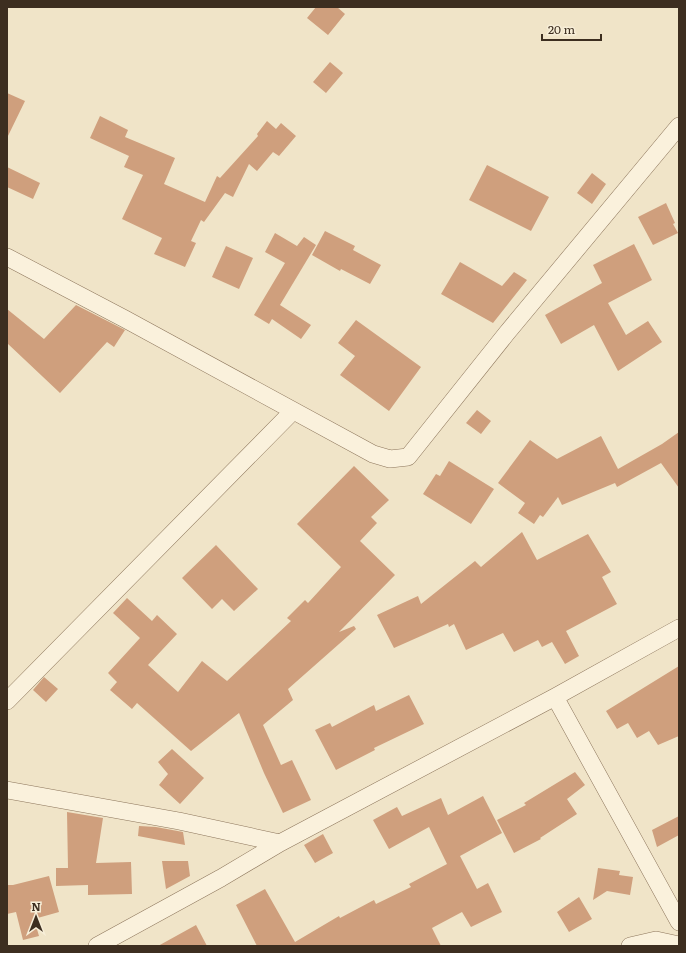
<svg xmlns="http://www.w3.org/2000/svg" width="686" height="953" font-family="Literata,serif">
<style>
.building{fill:#cf9f7d}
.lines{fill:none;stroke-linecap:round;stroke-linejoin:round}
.minor-casing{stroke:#8d765c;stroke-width:18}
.minor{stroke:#faf1dc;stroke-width:17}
</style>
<rect width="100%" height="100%" fill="#f0e4c8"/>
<path class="building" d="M316 7H337L345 14 328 35 307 18Z
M330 62 343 73 326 93 313 82Z
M7 93 25 101 7 138Z
M100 116 128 130 125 137 175 158 164 184 205 202 217 176 220 178 258 136 257 134 267 121 276 129 281 123 296 136 279 156 273 152 257 171 249 164 233 197 225 193 204 222 201 220 191 241 196 243 185 267 154 254 162 238 122 219 143 175 124 167 129 156 90 138Z
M487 165 549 197 531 231 469 200Z
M7 167 40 183 33 199 7 187Z
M592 173 606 184 592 204 577 193Z
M666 203 675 223 673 224 678 233 653 245 638 217Z
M325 231 355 246 353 250 381 265 370 284 341 269 340 271 312 255Z
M275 233 297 246 304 237 316 245 280 305 311 325 301 339 272 319 269 324 254 315 285 263 265 252Z
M634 244 652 280 608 303 626 335 648 321 662 342 618 371 594 325 561 344 545 315 602 283 593 265Z
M226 246 253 258 239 289 212 277Z
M460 262 502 286 514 272 527 280 493 323 441 294Z
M76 305 125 330 114 347 107 342 60 393 7 343V309L44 339Z
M356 320 421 367 389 411 340 375 355 356 338 343Z
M477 410 491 421 481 434 466 423Z
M679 432V488L661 463 617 487 615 483 562 505 558 497 543 517 540 515 534 524 518 513 525 503 498 483 530 440 557 459 601 436 618 469 662 444Z
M449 461 494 489 471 524 423 494 436 474 440 476Z
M354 466 389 500 371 517 377 523 360 541 395 575 339 632 354 626 356 629 288 689 293 700 263 725 281 765 292 760 311 800 283 813 264 773 239 713 191 751 137 703 132 709 110 690 117 682 108 673 140 638 113 613 127 598 152 621 157 615 177 634 148 665 178 692 202 661 227 681 291 621 287 618 305 600 308 603 341 567 297 524Z
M522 532 537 560 588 534 611 572 602 577 617 604 566 631 579 656 565 664 552 642 542 647 538 640 514 652 503 633 466 650 454 624 449 627 448 624 394 648 377 615 418 596 421 604 475 561 481 567Z
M216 545 258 589 234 611 222 599 212 609 182 578Z
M679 666V736L658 745 649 731 637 738 628 723 617 729 606 711Z
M44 677 58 689 46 702 33 690Z
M409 695 424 724 374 748 375 750 336 770 315 730 330 723 332 727 374 705 376 711Z
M172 749 204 778 180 804 159 785 168 774 158 762Z
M575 772 585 785 567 799 577 814 540 838 541 839 514 853 497 820 526 805 524 803Z
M483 796 502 833 460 856 477 889 488 883 502 912 471 927 462 912 432 928 441 946H257L236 905 265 889 295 942 339 916 340 918 374 900 376 904 411 887 409 884 447 864 429 827 389 849 373 820 397 807 402 816 441 798 448 815Z
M67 812 103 818 96 863 131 862 132 894 88 895V885L56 886V868H68Z
M679 816V835L657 847 652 830Z
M139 826 156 827 183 832 185 845 138 836Z
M323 834 333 853 315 863 304 845Z
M162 861H188L190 876 166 889Z
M598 868 620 871 619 875 633 877 630 895 607 891 593 900Z
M49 876 59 912 34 919 39 936 23 940 16 912 7 914V885H13Z
M579 897 592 919 569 932 557 912Z
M196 925 207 946H158Z"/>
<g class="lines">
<g class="minor-casing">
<path id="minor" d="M7 257 125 319 373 454 390 459 408 457 506 334 679 126
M555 697 679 922
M7 701 293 411
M7 790 179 821 280 843
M97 946 221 878 280 843 555 697 679 628
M630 946 656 940 679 945"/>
</g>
<use href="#minor" class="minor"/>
</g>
<rect width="686" height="953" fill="none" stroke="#3d2e20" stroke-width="16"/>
<g transform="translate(36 917)" stroke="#f7eed8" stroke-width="3" paint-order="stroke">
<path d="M0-3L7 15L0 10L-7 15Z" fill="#3d2e20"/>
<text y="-6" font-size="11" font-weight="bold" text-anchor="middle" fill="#3d2e20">N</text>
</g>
<path d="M542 34v6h59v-6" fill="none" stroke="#3d2e20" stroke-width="2"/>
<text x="548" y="34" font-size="12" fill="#3d2e20" stroke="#f7eed8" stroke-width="3" paint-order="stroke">20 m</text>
</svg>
